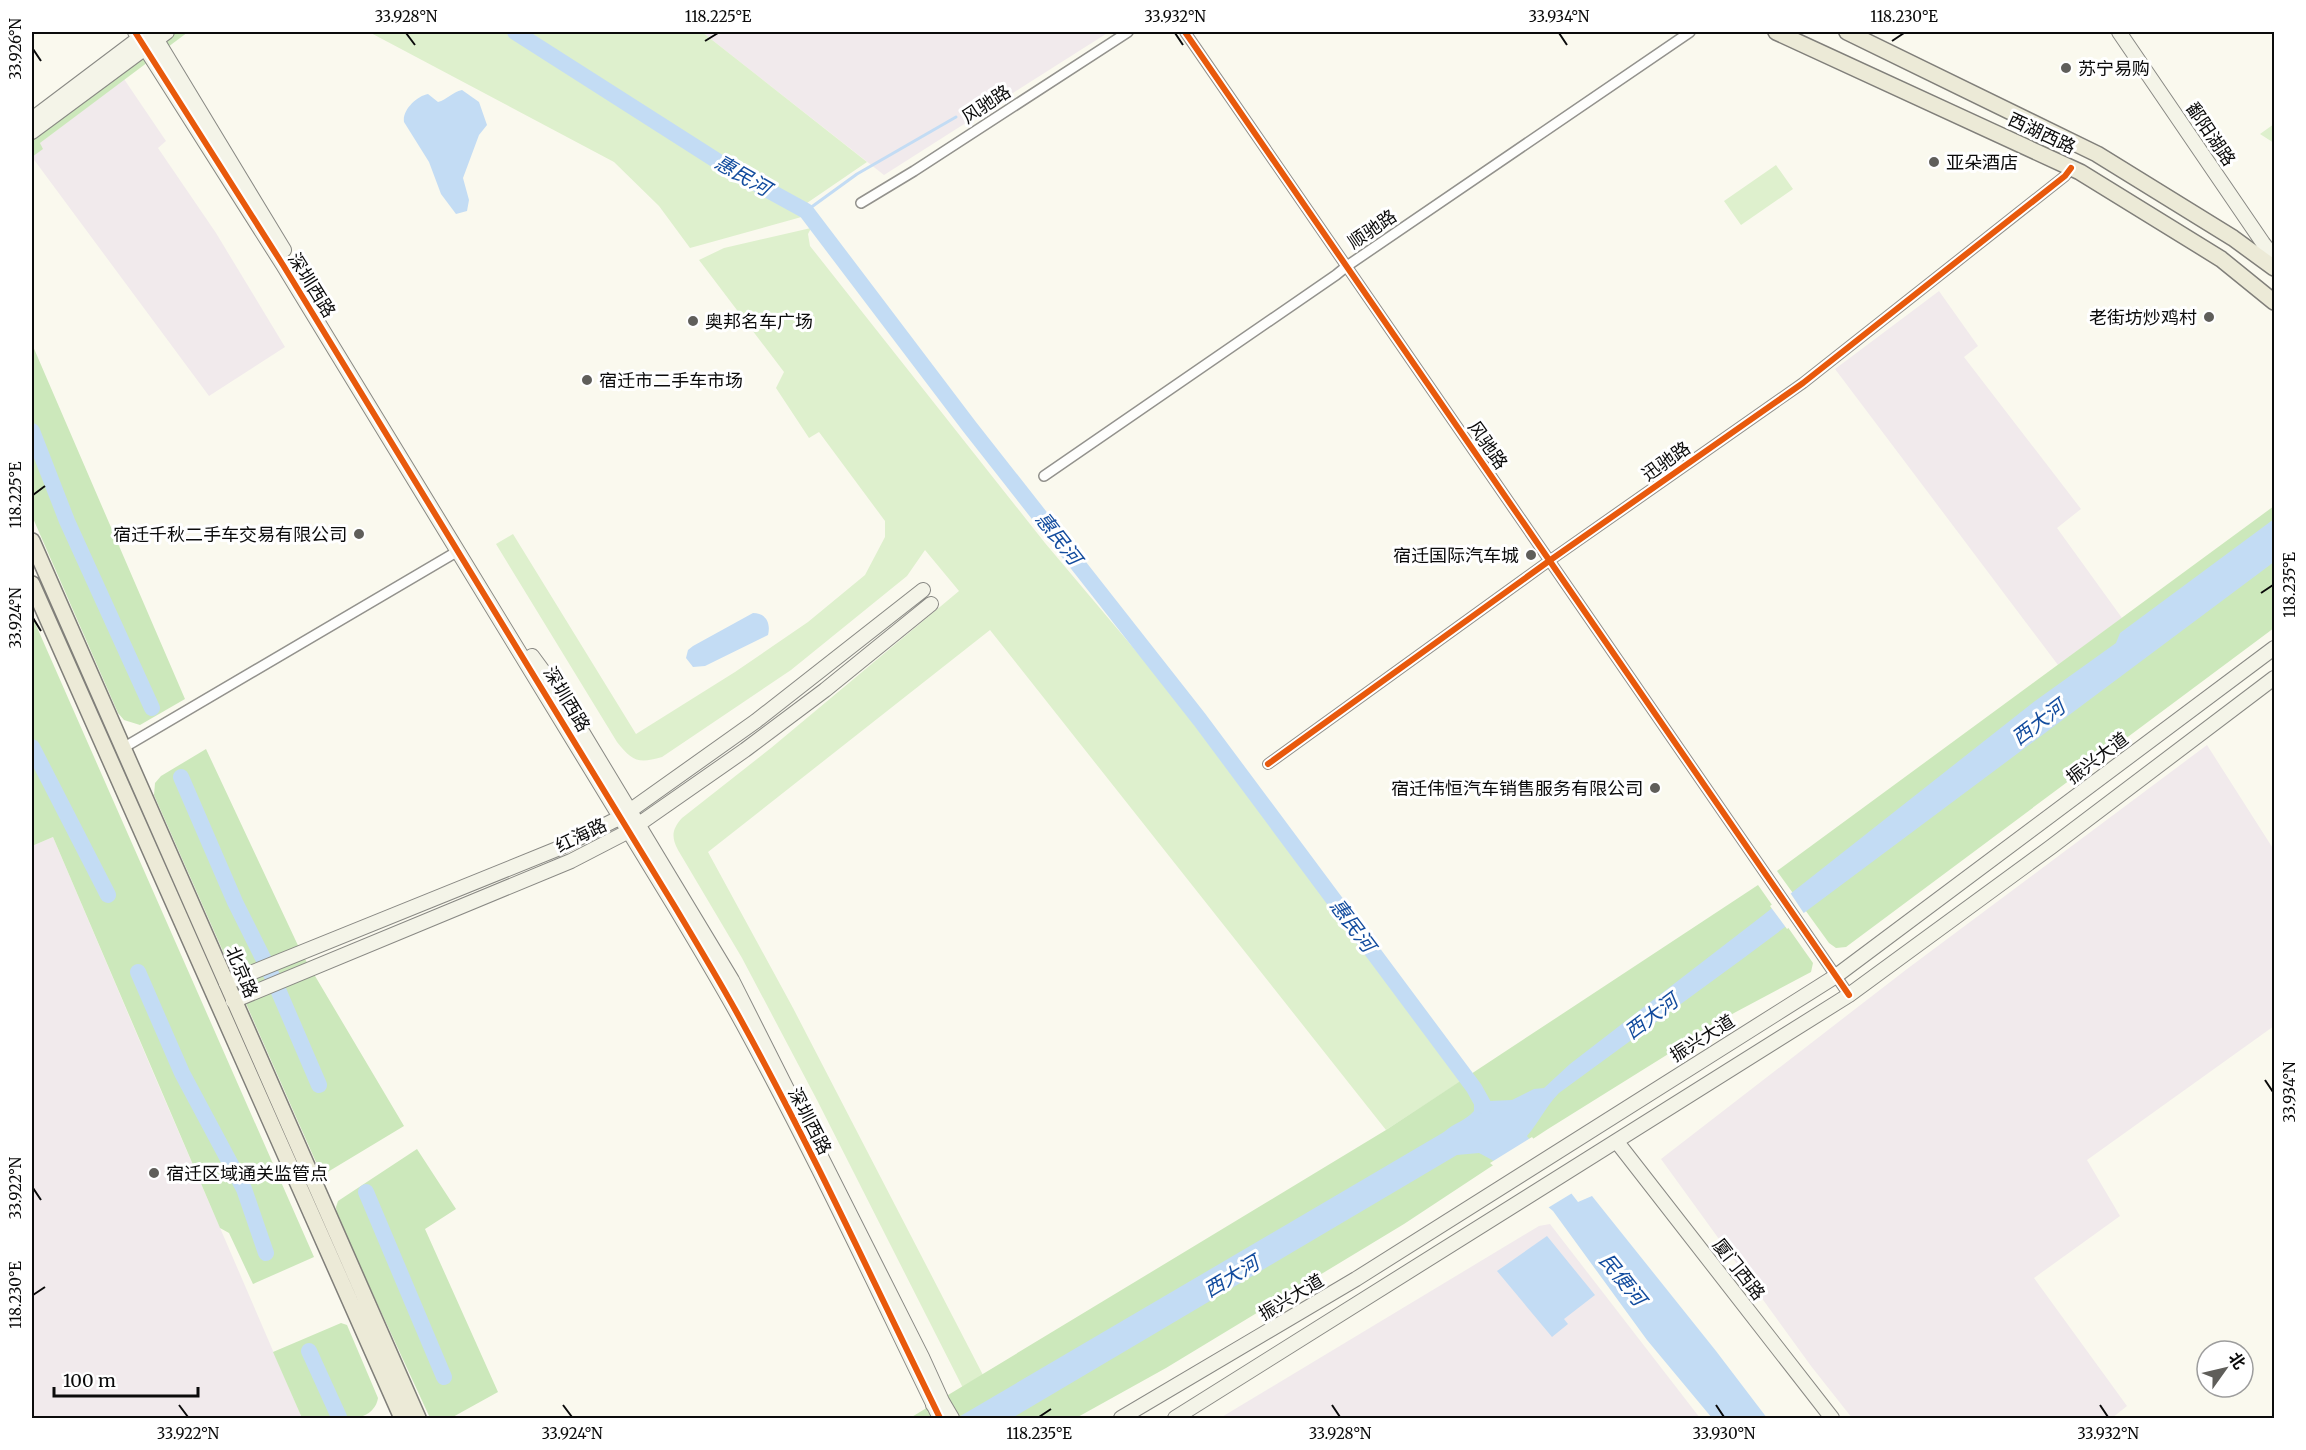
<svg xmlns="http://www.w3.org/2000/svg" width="2306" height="1450" font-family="Merriweather,'Noto Sans SC',serif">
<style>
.industrial{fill:#f1eaec}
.green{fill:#def0cd}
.forest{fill:#cce8bb}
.water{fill:#c3dcf4}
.pier{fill:#faf9ee}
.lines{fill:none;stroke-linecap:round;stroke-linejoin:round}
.stream{stroke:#c3dcf4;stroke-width:3}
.river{stroke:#c3dcf4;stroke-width:16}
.street-casing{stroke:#93928d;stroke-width:12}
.secondary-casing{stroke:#898984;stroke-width:16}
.primary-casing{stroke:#807f7a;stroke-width:18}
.street{stroke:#fefefc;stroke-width:9}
.secondary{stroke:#f4f4e8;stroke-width:14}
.primary{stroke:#ecead7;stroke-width:15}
.cycleway-casing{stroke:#fff;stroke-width:10}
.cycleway{stroke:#e8590c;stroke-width:6}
.ticks{fill:none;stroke:#0b0b0b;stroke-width:2}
.poi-dot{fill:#5f5e5a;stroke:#fff;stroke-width:2}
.labels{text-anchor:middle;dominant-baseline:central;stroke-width:6;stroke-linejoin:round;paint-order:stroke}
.poi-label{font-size:18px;fill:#0b0b0b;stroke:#fff;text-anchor:start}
.street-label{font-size:18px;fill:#0b0b0b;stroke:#fff}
.water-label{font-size:20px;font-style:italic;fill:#134c9e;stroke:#fff}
.neatline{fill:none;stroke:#0b0b0b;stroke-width:2}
.ticks-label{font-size:15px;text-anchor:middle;fill:#0b0b0b}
</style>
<rect width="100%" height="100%" fill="#faf9ee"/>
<path class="industrial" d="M702 32H1109L884 175Z
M124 79 166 141 158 148 216 233 285 347 209 396 32 157 42 149 40 143Z
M1939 291 1978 346 1964 357 2081 509 2057 528 2122 618 2058 665 1835 369Z
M2207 745 2274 850V1026L2087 1160 2120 1216 2034 1278 2127 1406 2112 1418H1852L1811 1366 1661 1159 1907 969Z
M53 837 155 1077 302 1418H32V846Z
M1550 1224 1700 1418H1220L1539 1226Z"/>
<path class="green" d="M369 32H504L729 172 805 216 690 248 659 206 614 162Z
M524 32H702L867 162 807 203 801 204 726 161Z
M2274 124V143L2260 134Z
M1776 165 1793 189 1741 225 1724 201Z
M811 228 808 234 810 246 1045 543 1163 683 1461 1081 1386 1130 990 630 708 852 793 1008 983 1375 963 1388 817 1100 742 958 678 850C671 837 672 829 682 818L771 748 959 591 925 550 907 576 791 670 662 757C638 764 632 761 617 742L496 544 513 534 636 734 735 672 808 622 865 575 885 537V521L819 432 809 438 776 388 784 372 699 260 724 248Z"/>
<path class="forest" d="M176 32H188L40 143 43 149 32 157V138Z
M32 344 185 699 140 725 124 720 118 713 32 516Z
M2274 506V628L1846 947 1836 948 1829 943 1777 871Z
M32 616 314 1257 253 1284 229 1233 220 1228 53 837 32 846Z
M206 749 302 954 404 1126 326 1173 319 1169 154 795 155 783 161 776Z
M1758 885 1813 963 1811 972 1734 1013 1548 1129 1404 1224 1166 1368 1076 1418H910L1386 1130Z
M417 1149 456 1209 425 1229 498 1392 451 1418H430L337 1216 336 1207 338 1201Z
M341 1323 347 1325 378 1398C373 1428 325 1419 302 1418L273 1352Z"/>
<path class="water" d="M462 90 479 102 487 125 479 135 463 178 469 200 467 211 456 214 441 194 429 162 404 122C402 110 417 96 428 94L438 102C447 100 452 92 462 90Z
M2274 519V562L1741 960 1559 1093C1546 1106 1539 1122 1527 1136L1578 1202 1592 1196 1716 1351 1767 1418H1712L1647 1340 1553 1211 1494 1161 1479 1153 1457 1155 1012 1418H957L1444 1132C1454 1123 1465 1121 1474 1111V1088L1490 1101 1512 1100 1534 1089 1544 1088 1570 1064 1762 916 2035 701 2116 643 2120 633Z
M753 613C766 613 771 623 768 635L705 666 693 667 686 658 688 650 693 646Z
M1547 1236 1595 1295 1564 1319 1568 1324 1552 1337 1497 1271Z"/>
<path class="pier" d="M1789 891 1805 915 1787 929 1770 906Z
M1532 1137 1574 1192 1546 1209 1490 1163Z"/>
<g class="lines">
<path class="stream" d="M806 211 857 174 956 117"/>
<path class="river" d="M515 32 733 171 806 211 969 426 1200 720 1474 1088 1484 1106
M32 431 67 521 152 708
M32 747 108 895
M181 777 235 902 273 978 319 1085
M138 972 182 1073 244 1189 266 1253
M366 1192 444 1377
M309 1351 339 1417"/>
<g class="street-casing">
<path id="street" d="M1185 32 1849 995
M861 203 914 171 1128 32
M1044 476 1336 275 1347 266 1690 32
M123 748 458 551
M1268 764 1549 561 1803 383 2065 176 2071 168"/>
</g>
<g class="secondary-casing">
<path id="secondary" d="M135 32 283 265 675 907C696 942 717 977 737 1013 810 1145 874 1283 940 1418
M152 32 284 250
M2119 32 2263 243 2274 257
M32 119 146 33
M32 132 167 32
M532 656 557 690 732 980 922 1357 942 1401 933 1405
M226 983 557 849 621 817 756 721 923 590
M233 1001 571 861 629 831 745 750 825 690 931 604
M1617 1142 1832 1418
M942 1401 952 1418
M1121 1418 1356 1279 1836 976 2274 648
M1175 1418 1849 995 2051 847 2274 678"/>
</g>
<g class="primary-casing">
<path id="primary" d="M1776 32 2080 172 2221 259 2274 302
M1847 32 2097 154 2233 238 2274 268
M32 541 418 1418
M32 584 402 1418"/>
</g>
<use href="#street" class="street"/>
<use href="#secondary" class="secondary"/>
<use href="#primary" class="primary"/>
<g class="cycleway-casing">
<path id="cycleway" d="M135 32 283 265 675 907C696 942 717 977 737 1013 810 1145 874 1283 940 1418
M1185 32 1849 995
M1268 764 1549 561 1803 383 2065 176 2071 168"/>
</g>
<use href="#cycleway" class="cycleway"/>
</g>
<path class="ticks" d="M406 33 415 45M1175 33 1183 45M1559 33 1567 45M705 41 718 33M1892 41 1904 33M33 49 41 61M33 495 45 486M2261 593 2273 585M33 618 41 631M2265 1080 2273 1092M33 1188 41 1200M33 1295 45 1287M179 1405 188 1417M563 1405 572 1417M1332 1405 1340 1417M1716 1405 1724 1417M2100 1405 2108 1417M1039 1417 1051 1409"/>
<g class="poi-dot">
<circle cx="2066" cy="68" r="6"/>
<circle cx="1934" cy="162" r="6"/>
<circle cx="2209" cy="317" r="6"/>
<circle cx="693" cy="321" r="6"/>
<circle cx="587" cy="380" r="6"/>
<circle cx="359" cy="534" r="6"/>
<circle cx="1531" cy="555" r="6"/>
<circle cx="1655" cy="788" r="6"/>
<circle cx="154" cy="1173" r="6"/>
</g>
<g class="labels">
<g class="poi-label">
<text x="2078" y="68">苏宁易购</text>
<text x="1946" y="162">亚朵酒店</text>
<text x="2197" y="317" text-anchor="end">老街坊炒鸡村</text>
<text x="705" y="321">奥邦名车广场</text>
<text x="599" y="380">宿迁市二手车市场</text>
<text x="347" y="534" text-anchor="end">宿迁千秋二手车交易有限公司</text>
<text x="1519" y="555" text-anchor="end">宿迁国际汽车城</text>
<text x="1643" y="788" text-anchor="end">宿迁伟恒汽车销售服务有限公司</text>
<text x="166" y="1173">宿迁区域通关监管点</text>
</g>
<g class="street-label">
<text transform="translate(986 104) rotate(-33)">风驰路</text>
<text transform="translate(2042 133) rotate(25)">西湖西路</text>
<text transform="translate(2211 134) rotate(56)">鄱阳湖路</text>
<text transform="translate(1372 229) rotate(-34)">顺驰路</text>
<text transform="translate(312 285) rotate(58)">深圳西路</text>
<text transform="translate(1488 445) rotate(55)">风驰路</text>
<text transform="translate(1666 461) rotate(-35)">迅驰路</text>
<text transform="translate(567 699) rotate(59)">深圳西路</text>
<text transform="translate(2097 758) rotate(-37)">振兴大道</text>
<text transform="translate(581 835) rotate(-26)">红海路</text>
<text transform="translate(242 972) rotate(67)">北京路</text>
<text transform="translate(1702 1038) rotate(-32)">振兴大道</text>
<text transform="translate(810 1121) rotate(63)">深圳西路</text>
<text transform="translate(1739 1269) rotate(52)">厦门西路</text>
<text transform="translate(1291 1297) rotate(-31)">振兴大道</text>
</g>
<g class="water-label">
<text transform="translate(743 175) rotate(30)">惠民河</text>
<text transform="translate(1059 538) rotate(52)">惠民河</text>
<text transform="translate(2038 722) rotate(-37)">西大河</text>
<text transform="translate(1353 925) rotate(53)">惠民河</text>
<text transform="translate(1651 1016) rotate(-37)">西大河</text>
<text transform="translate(1231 1276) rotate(-31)">西大河</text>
<text transform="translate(1623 1279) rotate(51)">民便河</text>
</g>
</g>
<rect width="2306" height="1450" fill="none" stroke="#ffffff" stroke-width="66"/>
<g transform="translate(2225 1369) rotate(56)"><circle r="28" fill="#ffffff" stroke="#9d9d9d" stroke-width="1.5"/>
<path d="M0-4.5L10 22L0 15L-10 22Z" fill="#5f5e5a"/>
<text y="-9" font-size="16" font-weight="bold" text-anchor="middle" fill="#0b0b0b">北</text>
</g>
<path d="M54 1387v9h144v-9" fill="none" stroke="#0b0b0b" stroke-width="3"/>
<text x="63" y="1387" font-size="18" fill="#0b0b0b" stroke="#ffffff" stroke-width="4.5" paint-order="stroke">100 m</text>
<rect x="33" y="33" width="2240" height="1384" class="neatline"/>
<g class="ticks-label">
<text x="406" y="22">33.928°N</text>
<text x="718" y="22">118.225°E</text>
<text x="1175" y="22">33.932°N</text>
<text x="1559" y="22">33.934°N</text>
<text x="1904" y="22">118.230°E</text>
<text transform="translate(16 49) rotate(-90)" y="5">33.926°N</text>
<text transform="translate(16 495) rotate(-90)" y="5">118.225°E</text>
<text transform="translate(2290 585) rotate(-90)" y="5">118.235°E</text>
<text transform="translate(16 618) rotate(-90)" y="5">33.924°N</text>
<text transform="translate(2290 1092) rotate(-90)" y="5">33.934°N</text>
<text transform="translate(16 1188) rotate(-90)" y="5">33.922°N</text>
<text transform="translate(16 1295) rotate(-90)" y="5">118.230°E</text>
<text x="188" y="1439">33.922°N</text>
<text x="572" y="1439">33.924°N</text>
<text x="1039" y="1439">118.235°E</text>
<text x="1340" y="1439">33.928°N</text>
<text x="1724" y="1439">33.930°N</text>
<text x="2108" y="1439">33.932°N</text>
</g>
</svg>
